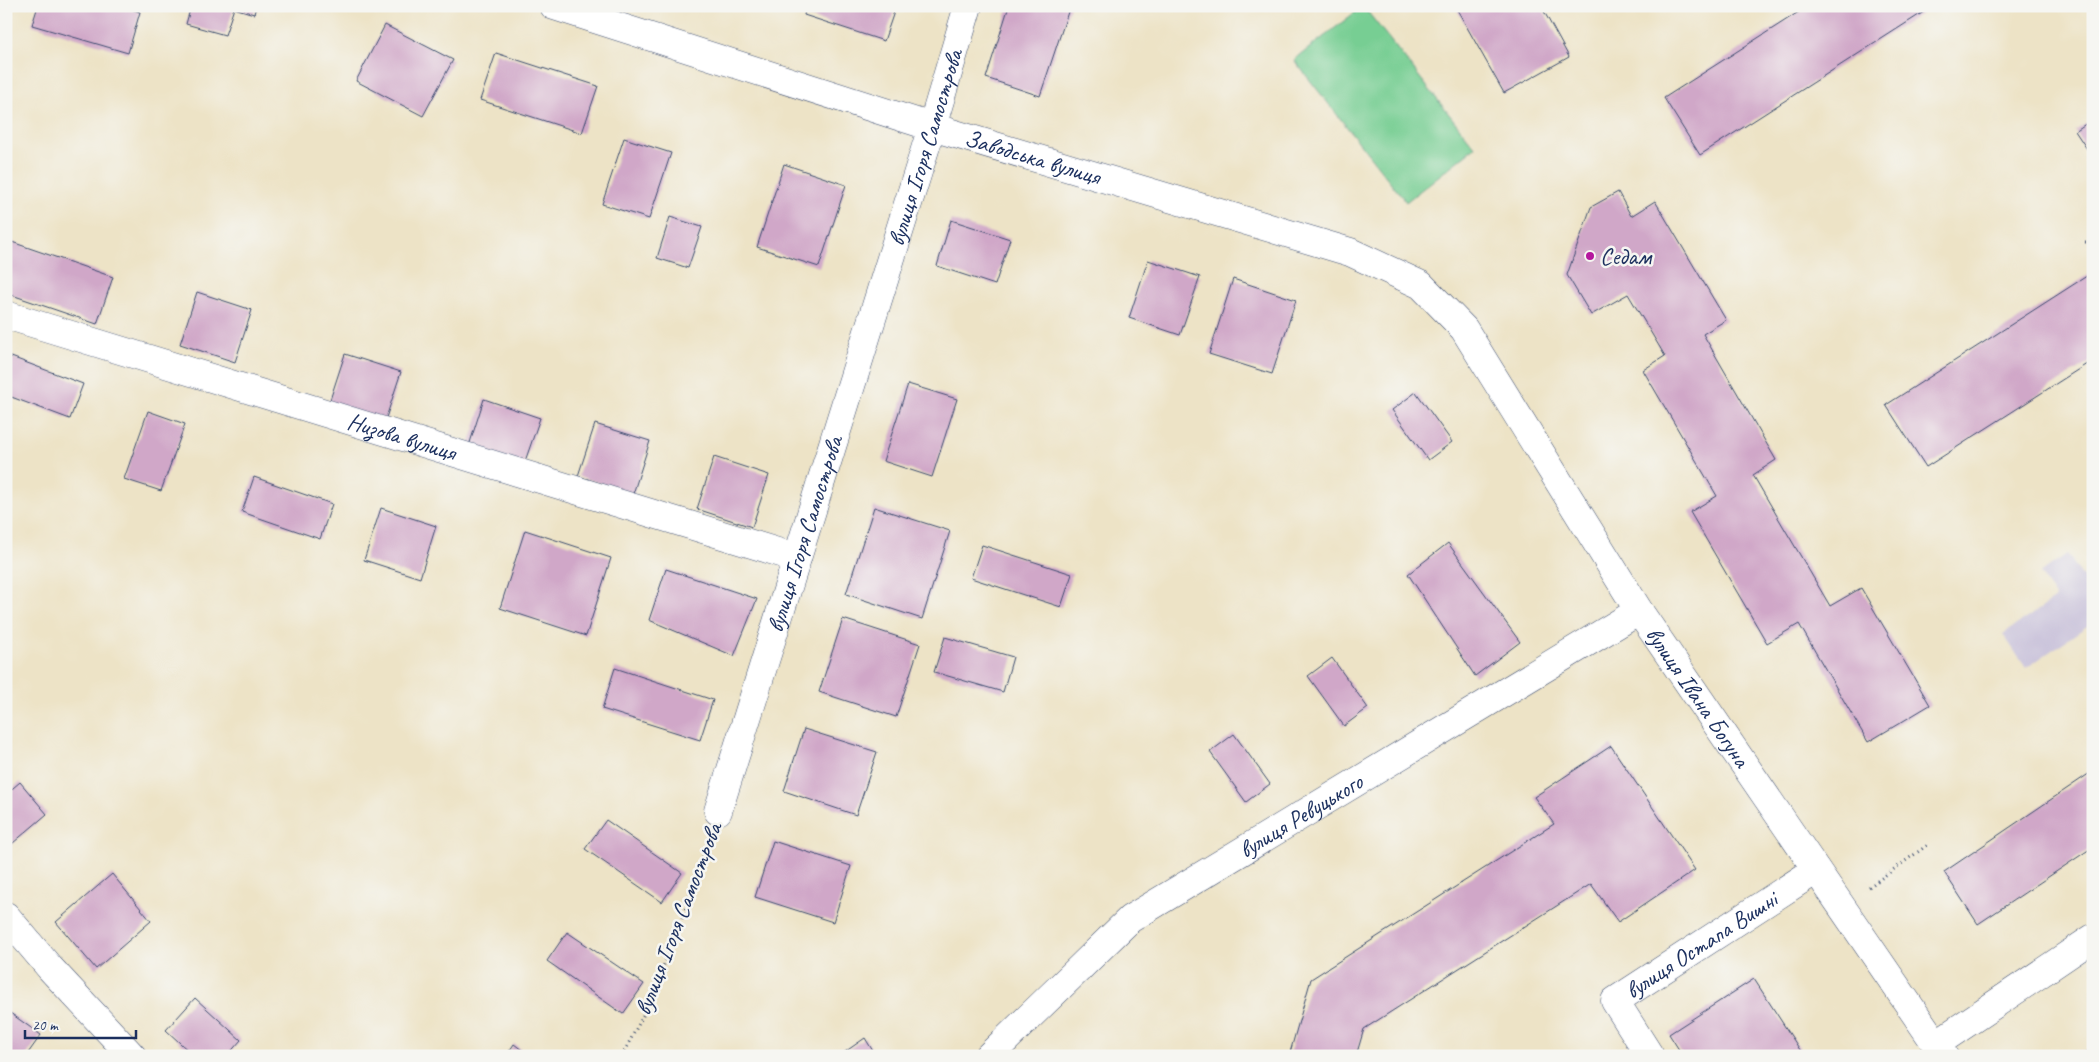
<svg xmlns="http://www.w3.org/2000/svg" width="2099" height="1062" font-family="Caveat,sans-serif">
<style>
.industrial{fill:#c7c0d9}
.green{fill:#77ce93;stroke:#497e78}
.building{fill:#d0a7c8}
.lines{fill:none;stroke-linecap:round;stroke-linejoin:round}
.street-casing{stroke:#3a4a6e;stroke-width:29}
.path{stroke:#3a4a6e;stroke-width:3;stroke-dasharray:1 4;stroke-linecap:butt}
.street{stroke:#fff;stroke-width:28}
.poi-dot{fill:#b5179e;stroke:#f6f6f2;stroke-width:2}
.labels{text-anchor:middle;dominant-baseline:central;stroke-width:5;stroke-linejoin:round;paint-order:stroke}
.street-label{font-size:24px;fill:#1b2f5e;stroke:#f6f6f2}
.poi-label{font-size:24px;fill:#1b2f5e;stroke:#f6f6f2;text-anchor:start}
</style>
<rect width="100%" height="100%" fill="#f6f6f2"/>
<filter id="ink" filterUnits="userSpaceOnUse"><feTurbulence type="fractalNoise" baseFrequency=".02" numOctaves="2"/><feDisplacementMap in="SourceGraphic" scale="10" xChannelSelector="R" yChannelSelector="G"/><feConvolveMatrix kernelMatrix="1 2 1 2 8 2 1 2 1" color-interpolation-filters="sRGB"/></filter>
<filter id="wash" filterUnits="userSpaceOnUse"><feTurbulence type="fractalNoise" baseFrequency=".0096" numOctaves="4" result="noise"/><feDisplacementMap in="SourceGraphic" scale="20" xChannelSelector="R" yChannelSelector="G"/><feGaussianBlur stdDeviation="1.12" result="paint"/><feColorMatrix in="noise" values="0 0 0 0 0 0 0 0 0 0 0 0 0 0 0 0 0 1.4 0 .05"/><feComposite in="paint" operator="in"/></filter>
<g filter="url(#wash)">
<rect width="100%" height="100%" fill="#ede3c6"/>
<path class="industrial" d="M2067 554 2085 580 2093 575V622L2026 668 2003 634 2056 598 2040 573Z"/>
<path class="green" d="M1363 6 1475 147 1406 202 1294 60Z"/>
<g id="blocks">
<path class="building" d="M38 6H122L140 12 128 53 32 25Z
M191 6H256L254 14 234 8 225 35 186 24Z
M806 6H896L884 41 804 15Z
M1009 6H1070L1040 96 986 78Z
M1455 6H1541L1569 57 1504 93Z
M1808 6H1933L1700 155 1664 98Z
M385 25 453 60 423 116 356 81Z
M496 53 598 86 582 133 480 100Z
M2093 119V158L2075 131Z
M624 138 671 153 649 219 602 204Z
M784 164 846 185 819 267 757 247Z
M1618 192 1631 216 1655 201 1726 320 1703 334 1776 460 1753 475 1830 606 1861 588 1930 705 1868 742 1799 624 1767 643 1690 512 1717 496 1643 370 1665 356 1628 294 1591 315 1567 275 1591 207Z
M670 217 702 227 688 268 657 258Z
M951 220 1010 239 995 285 937 266Z
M6 240 113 277 97 324 6 293Z
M1148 260 1200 277 1180 335 1129 318Z
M2093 272V360L1926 467 1886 405Z
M1233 279 1296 300 1272 374 1209 354Z
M197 292 252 310 235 362 180 344Z
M345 354 401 372 384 424 328 406Z
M6 355 83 384 70 419 6 395Z
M908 384 957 399 932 477 883 461Z
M1416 392 1452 442 1428 460 1392 410Z
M484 399 540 418 522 470 467 452Z
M148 411 185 424 161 491 124 479Z
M595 424 650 441 633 494 578 476Z
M714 457 769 475 752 527 697 509Z
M254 477 332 504 320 539 242 512Z
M874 507 950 531 922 619 846 594Z
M381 508 436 526 420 578 364 560Z
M525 530 611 558 586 636 500 608Z
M1448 543 1520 642 1475 676 1408 574Z
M982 545 1072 574 1061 607 971 578Z
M666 569 757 599 734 656 649 620Z
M843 619 920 644 896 717 819 692Z
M945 637 1013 657 1003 692 934 672Z
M1332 658 1368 708 1344 726 1308 676Z
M615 668 713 700 700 740 602 709Z
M804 729 877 752 856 815 784 791Z
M1234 734 1270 784 1246 802 1210 752Z
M1611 746 1695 870 1618 922 1591 884 1364 1029 1356 1056H1289L1311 979 1554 824 1534 797Z
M2093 771V847L1978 924 1944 872Z
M20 782 47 814 6 849V794Z
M606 820 682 873 662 902 585 849Z
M773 841 851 866 833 922 755 897Z
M112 874 151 921 96 969 56 922Z
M567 932 644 984 623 1014 547 961Z
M1754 979 1804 1056H1683L1669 1034Z
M195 998 241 1040 227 1056H194L166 1030Z
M6 1010 41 1035 26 1056H6Z
M865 1038 876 1056H839Z
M514 1044 530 1056H506Z
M2093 1047V1056H2081Z"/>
</g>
</g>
<g filter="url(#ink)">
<use href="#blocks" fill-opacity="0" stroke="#3a4a6e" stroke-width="1"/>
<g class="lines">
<g class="street-casing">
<g id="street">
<path id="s1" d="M554 6 932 127 1350 252 1421 285 1464 329 1639 611 1944 1056"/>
<path id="s2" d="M6 315 797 558"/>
<path id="s3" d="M718 811 932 127 968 6"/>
<path d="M6 916 50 968 132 1056"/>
<path d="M1936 1044 2093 938"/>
<path id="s4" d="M989 1056 1130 919 1639 611"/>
<path id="s5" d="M1650 1056 1615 1001 1816 870"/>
</g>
</g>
<path class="path" d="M2085 242H2093
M1869 887 1929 844
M622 1056 647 1008 683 916 708 841"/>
<use href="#street" class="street"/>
</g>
</g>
<circle class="poi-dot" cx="1590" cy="256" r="5"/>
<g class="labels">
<g class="street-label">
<text stroke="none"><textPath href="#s3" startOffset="695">вулиця Ігоря Самострова</textPath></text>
<text stroke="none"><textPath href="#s1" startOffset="502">Заводська вулиця</textPath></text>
<text stroke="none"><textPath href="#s2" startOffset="414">Низова вулиця</textPath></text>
<text stroke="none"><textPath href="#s3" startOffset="290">вулиця Ігоря Самострова</textPath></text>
<text stroke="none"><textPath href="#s1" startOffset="1409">вулиця Івана Богуна</textPath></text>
<text stroke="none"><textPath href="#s4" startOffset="396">вулиця Ревуцького</textPath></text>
<text transform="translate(678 919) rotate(-69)">вулиця Ігоря Самострова</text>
<text stroke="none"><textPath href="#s5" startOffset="168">вулиця Остапа Вишні</textPath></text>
</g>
<g class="poi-label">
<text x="1600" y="256">Седам</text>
</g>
</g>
<rect width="2099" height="1062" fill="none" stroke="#f6f6f2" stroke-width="25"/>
<path d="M25 1030v8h111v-8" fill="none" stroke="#1b2f5e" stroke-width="2.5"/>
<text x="32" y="1030" font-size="15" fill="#1b2f5e" stroke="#f6f6f2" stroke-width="4" paint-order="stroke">20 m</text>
</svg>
